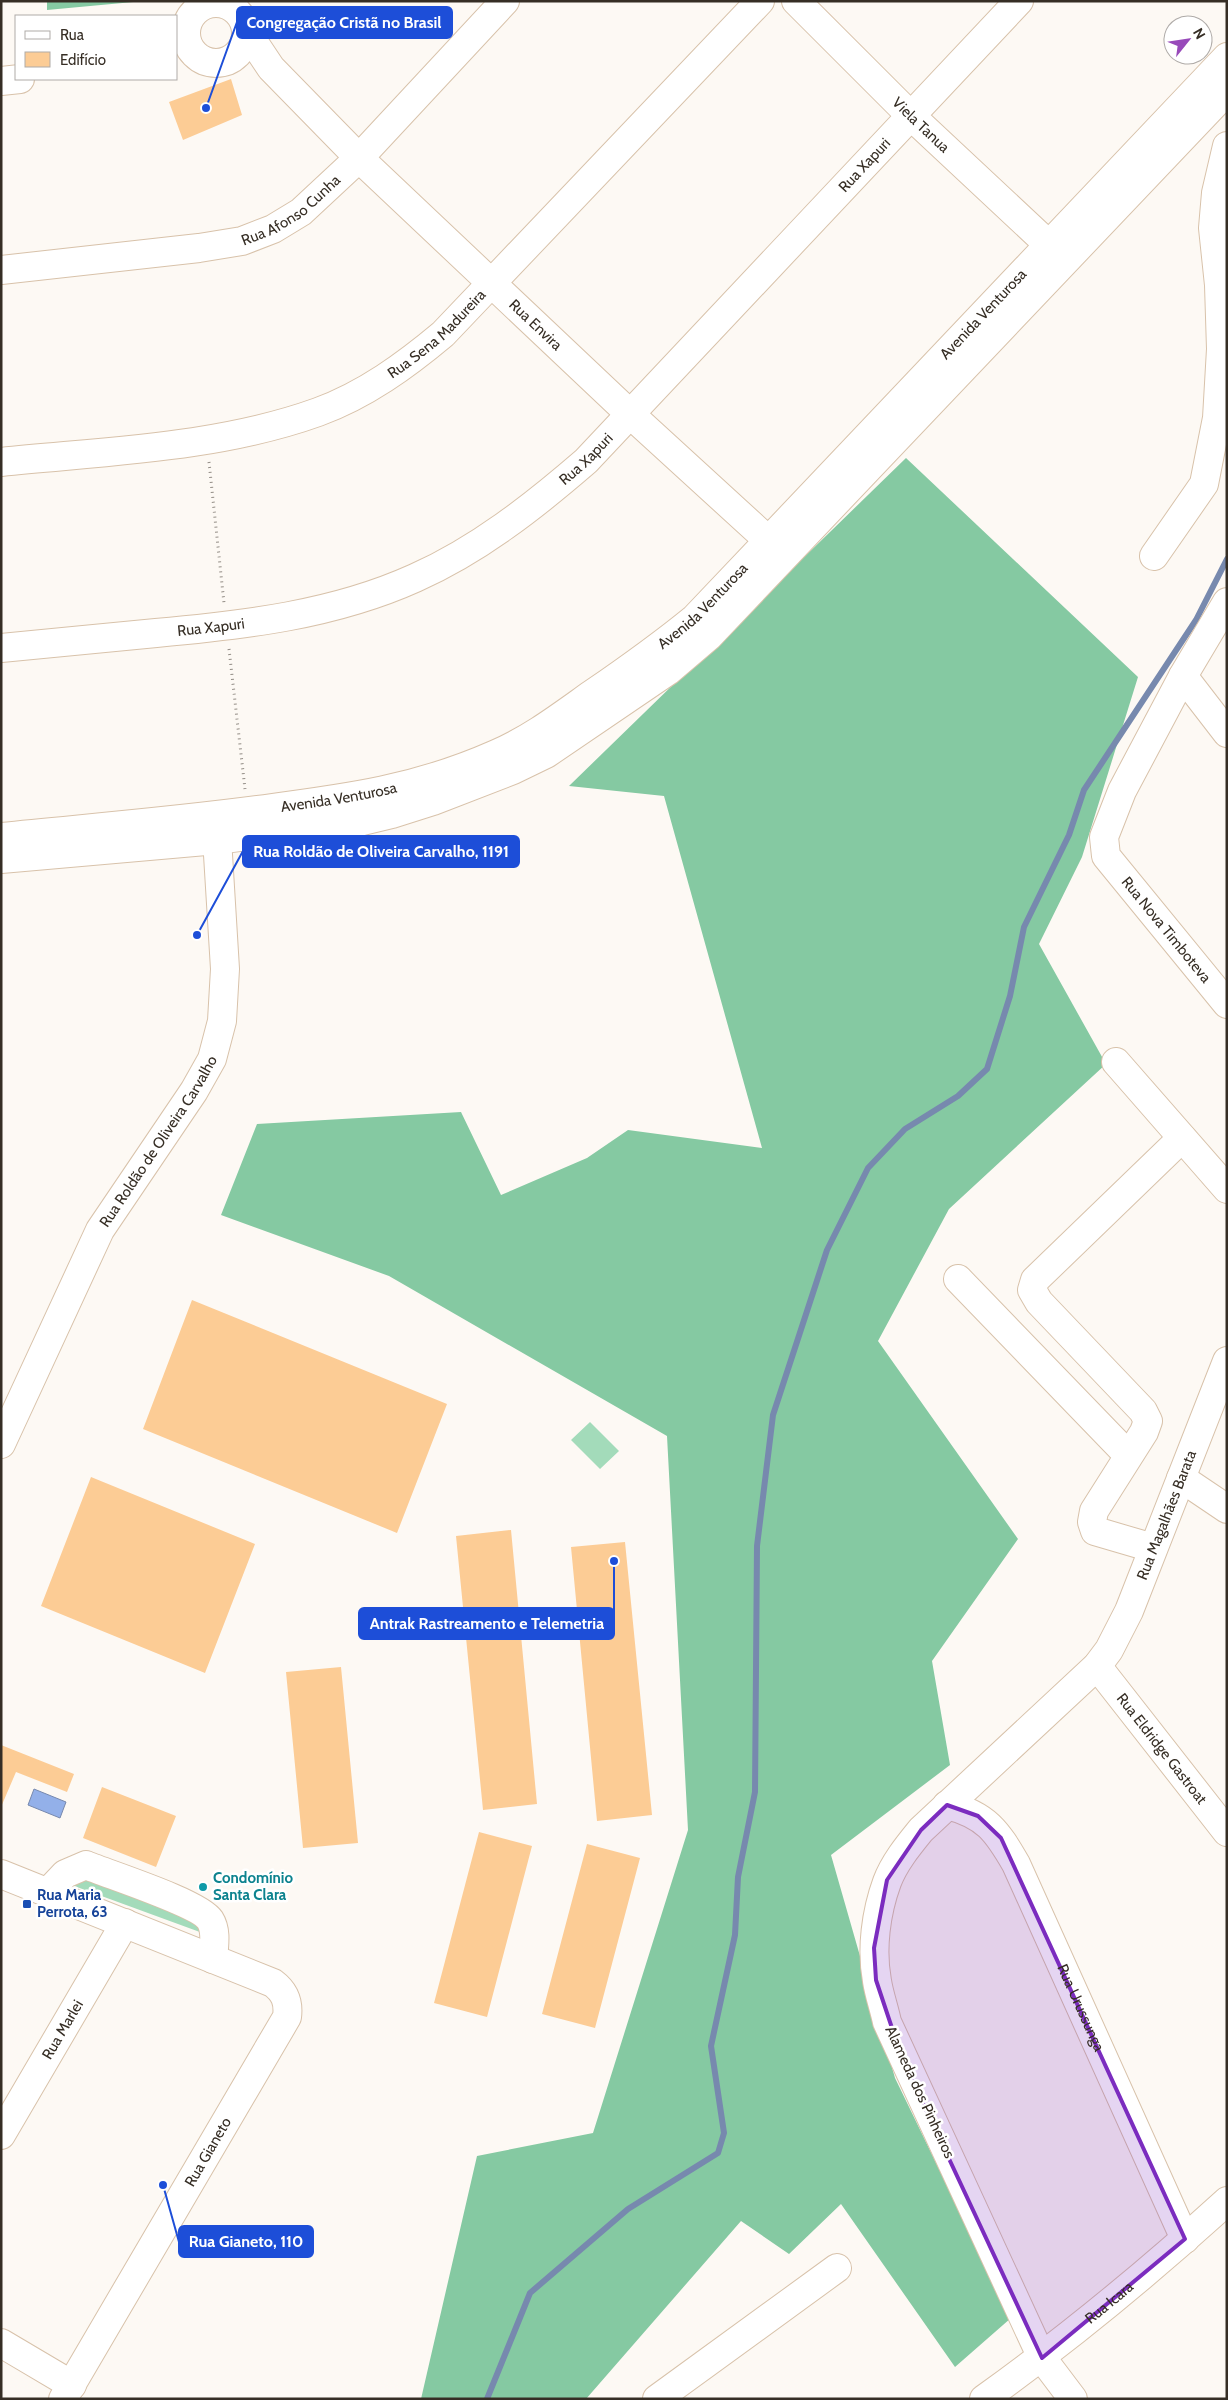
<svg xmlns="http://www.w3.org/2000/svg" width="1228" height="2400" font-family="Cabin,sans-serif">
<style>
.green{fill:#a3dbba}
.forest{fill:#85c9a2}
.water{fill:#93b0e9;stroke:#7789ae}
.lines{fill:none;stroke-linecap:round;stroke-linejoin:round}
.stream{stroke:#7789ae;stroke-width:6}
.building{fill:#fccc95}
.minor-casing{stroke:#d8c2aa;stroke-width:30}
.path{stroke:#938d86;stroke-width:3;stroke-dasharray:1 4;stroke-linecap:butt}
.minor{stroke:#fff;stroke-width:28}
.marked{fill:#7b2cbf;fill-opacity:0.2;stroke:#7b2cbf;stroke-width:4;stroke-linejoin:round}
.culture-dot{fill:#0f9aa8;stroke:#fff;stroke-width:2}
.transit-dot{fill:#1a4fb4;stroke:#fff;stroke-width:2}
.labels{text-anchor:middle;dominant-baseline:central;stroke-width:5;stroke-linejoin:round;paint-order:stroke}
.street-label{font-size:15px;fill:#362e25;stroke:#fff}
.culture-label{font-size:15px;font-weight:bold;fill:#0d838f;stroke:#fff;text-anchor:start}
.transit-label{font-size:15px;font-weight:bold;fill:#164399;stroke:#fff;text-anchor:start}
.leader{fill:none;stroke:#1d4ed8;stroke-width:2}
.callout-dot{fill:#1d4ed8;stroke:#fff;stroke-width:2}
.callout{fill:#1d4ed8;stroke:#1d4ed8;stroke-width:2}
.callout-label{font-size:16px;text-anchor:middle;font-weight:bold;fill:#fff}
</style>
<rect width="100%" height="100%" fill="#fdf9f4"/>
<path class="green" d="M590 1422 619 1451 600 1469 571 1440Z
M79 1875 198 1915 208 1935 66 1883Z"/>
<path class="forest" d="M47 1H144L47 10Z
M906 458 1138 677 1082 857 1039 944 1106 1064 949 1209 878 1341 1018 1539 932 1661 950 1765 831 1855 895 2078 1011 2318 955 2367 841 2204 789 2254 741 2221 586 2399H421L477 2156 593 2133 688 1830 667 1436 389 1276 221 1215 257 1124 461 1112 501 1195 587 1158 628 1130 762 1148 664 796 569 786Z"/>
<path class="water" d="M34 1789 66 1802 60 1818 28 1805Z"/>
<g class="lines">
<path class="stream" d="M487 2399 530 2293 628 2209 718 2153 724 2133 711 2046 735 1935 738 1877 755 1792 757 1546 773 1415 827 1250 868 1168 905 1129 958 1096 987 1069 1010 996 1024 927 1069 835 1084 790 1196 620 1227 559"/>
</g>
<path class="building" d="M231 79 242 115 183 140 169 102Z
M192 1300 447 1404 397 1533 143 1429Z
M91 1477 255 1544 205 1673 41 1606Z
M511 1530 537 1804 483 1810 456 1536Z
M625 1542 652 1815 597 1821 571 1547Z
M341 1667 358 1843 303 1848 286 1672Z
M1 1745 74 1774 67 1792 16 1772 1 1807Z
M102 1787 176 1816 156 1867 83 1838Z
M479 1832 532 1846 487 2017 434 2003Z
M587 1844 640 1858 595 2028 542 2014Z"/>
<g class="lines">
<g class="minor-casing">
<g id="minor">
<path id="s1" d="M796 1 910 115 1049 245"/>
<circle cx="216" cy="33" r="30"/>
<path id="s2" d="M247 32 271 68 359 158 630 414 782 553"/>
<path d="M1 81 20 79"/>
<path id="s3" d="M1 270 199 248 242 241 273 229 301 212 359 158 505 1"/>
<path id="s4" d="M1 462C107 451 218 448 318 412 365 395 406 365 443 334L760 1"/>
<path d="M1154 556 1204 484 1217 418 1221 349 1219 285 1213 228 1216 193 1227 146"/>
<path id="s5" d="M1227 602 1183 676 1122 791 1104 837 1106 856 1227 1004"/>
<path id="s6" d="M1 648C53 643 104 638 156 633 244 625 333 615 415 578 478 550 534 506 586 461L1019 1"/>
<path d="M1183 676 1227 733"/>
<path id="s7" d="M1 837C89 828 177 821 265 809 349 798 417 789 496 754 531 739 561 716 592 694 627 670 662 645 695 618L1227 57"/>
<path d="M1 859 217 840 363 821 392 814 433 801 513 770 546 754 668 671 709 636 1227 91"/>
<path d="M1116 1062 1227 1189"/>
<path d="M958 1279 1128 1455"/>
<path id="s8" d="M1 1444 100 1230 194 1091 212 1059 222 1021 225 969 216 822"/>
<path d="M1181 1478 1227 1509"/>
<path d="M1153 1548 1095 1531 1092 1522 1094 1511 1144 1432 1148 1421 1143 1411 1039 1302 1032 1290 1035 1280 1182 1138"/>
<path id="s9" d="M1097 1666 1227 1832"/>
<path id="s10" d="M947 1805C986 1815 997 1831 1016 1864L1185 2239"/>
<path d="M1 1874 273 1983C285 1992 289 2002 287 2017L63 2399"/>
<path d="M48 1892 65 1874 86 1865C110 1875 199 1903 210 1920 217 1931 214 1946 213 1959"/>
<path id="s11" d="M1 2135 125 1923"/>
<path d="M1 2343 72 2385"/>
<path d="M657 2399 837 2268"/>
<path id="s12" d="M984 2399C1069 2338 1150 2271 1227 2201"/>
<path id="s13" d="M1073 2399 1042 2358 887 2022C884 2008 879 1994 877 1981 871 1949 876 1912 887 1882 894 1863 908 1846 921 1830L1097 1666 1109 1650 1129 1611 1227 1361"/>
</g>
</g>
<path class="path" d="M209 462 224 603
M229 649 245 789"/>
<use href="#minor" class="minor"/>
</g>
<path class="marked" d="M947 1805 978 1816 1001 1838 1185 2239 1042 2358 902 2058 876 1980 874 1948 887 1880 921 1830Z"/>
<circle class="culture-dot" cx="203" cy="1887" r="5"/>
<rect class="transit-dot" x="22" y="1899" width="10" height="10" rx="2.5"/>
<g class="labels">
<g class="street-label">
<text stroke="none"><textPath href="#s1" startOffset="176">Viela Tanua</textPath></text>
<text stroke="none"><textPath href="#s6" startOffset="1036">Rua Xapuri</textPath></text>
<text stroke="none"><textPath href="#s3" startOffset="301">Rua Afonso Cunha</textPath></text>
<text stroke="none"><textPath href="#s7" startOffset="1164">Avenida Venturosa</textPath></text>
<text stroke="none"><textPath href="#s2" startOffset="412">Rua Envira</textPath></text>
<text stroke="none"><textPath href="#s4" startOffset="465">Rua Sena Madureira</textPath></text>
<text stroke="none"><textPath href="#s6" startOffset="631">Rua Xapuri</textPath></text>
<text stroke="none"><textPath href="#s7" startOffset="759">Avenida Venturosa</textPath></text>
<text stroke="none"><textPath href="#s6" startOffset="211">Rua Xapuri</textPath></text>
<text stroke="none"><textPath href="#s7" startOffset="340">Avenida Venturosa</textPath></text>
<text stroke="none"><textPath href="#s5" startOffset="380">Rua Nova Timboteva</textPath></text>
<text stroke="none"><textPath href="#s8" startOffset="342">Rua Roldão de Oliveira Carvalho</textPath></text>
<text stroke="none"><textPath href="#s13" startOffset="1034">Rua Magalhães Barata</textPath></text>
<text stroke="none"><textPath href="#s9" startOffset="105">Rua Eldridge Gastroat</textPath></text>
<text stroke="none"><textPath href="#s10" startOffset="252">Rua Urussunga</textPath></text>
<text stroke="none"><textPath href="#s11" startOffset="122">Rua Marlei</textPath></text>
<text transform="translate(920 2092) rotate(65)">Alameda dos Pinheiros</text>
<text transform="translate(208 2152) rotate(-60)">Rua Gianeto</text>
<text stroke="none"><textPath href="#s12" startOffset="158">Rua Icara</textPath></text>
</g>
<g class="culture-label">
<text x="213" y="1878">Condomínio<tspan x="213" dy="17">Santa Clara</tspan></text>
</g>
<g class="transit-label">
<text x="37" y="1895">Rua Maria<tspan x="37" dy="17">Perrota, 63</tspan></text>
</g>
</g>
<path class="leader" d="M206 108L237 22M197 935L243 851M614 1561L614 1624M163 2185L179 2242"/>
<g class="callout-dot">
<circle cx="206" cy="108" r="5"/>
<circle cx="197" cy="935" r="5"/>
<circle cx="614" cy="1561" r="5"/>
<circle cx="163" cy="2185" r="5"/>
</g>
<g class="callout">
<rect x="237" y="7" width="215" height="31" rx="5"/>
<rect x="243" y="836" width="276" height="31" rx="5"/>
<rect x="359" y="1608" width="255" height="31" rx="5"/>
<rect x="179" y="2226" width="134" height="31" rx="5"/>
</g>
<g class="callout-label">
<text x="344" y="28">Congregação Cristã no Brasil</text>
<text x="381" y="857">Rua Roldão de Oliveira Carvalho, 1191</text>
<text x="487" y="1629">Antrak Rastreamento e Telemetria</text>
<text x="246" y="2247">Rua Gianeto, 110</text>
</g>
<rect width="1228" height="2400" fill="none" stroke="#362e25" stroke-width="5"/>
<rect x="15" y="15" width="162" height="65" fill="#ffffff" stroke="#afaba8"/>
<rect x="25" y="31" width="25" height="8" fill="#ffffff" stroke="#afaba8"/>
<text x="60" y="40" font-size="15" fill="#362e25">Rua</text>
<rect x="25" y="52" width="25" height="15" fill="#fccc95" stroke="#afaba8"/>
<text x="60" y="65" font-size="15" fill="#362e25">Edifício</text>
<g transform="translate(1188 40) rotate(60)"><circle r="24" fill="#ffffff" stroke="#afaba8"/>
<path d="M0-4L9 19L0 12L-9 19Z" fill="#984aba"/>
<text y="-8" font-size="14" font-weight="bold" text-anchor="middle" fill="#362e25">N</text>
</g>
</svg>
